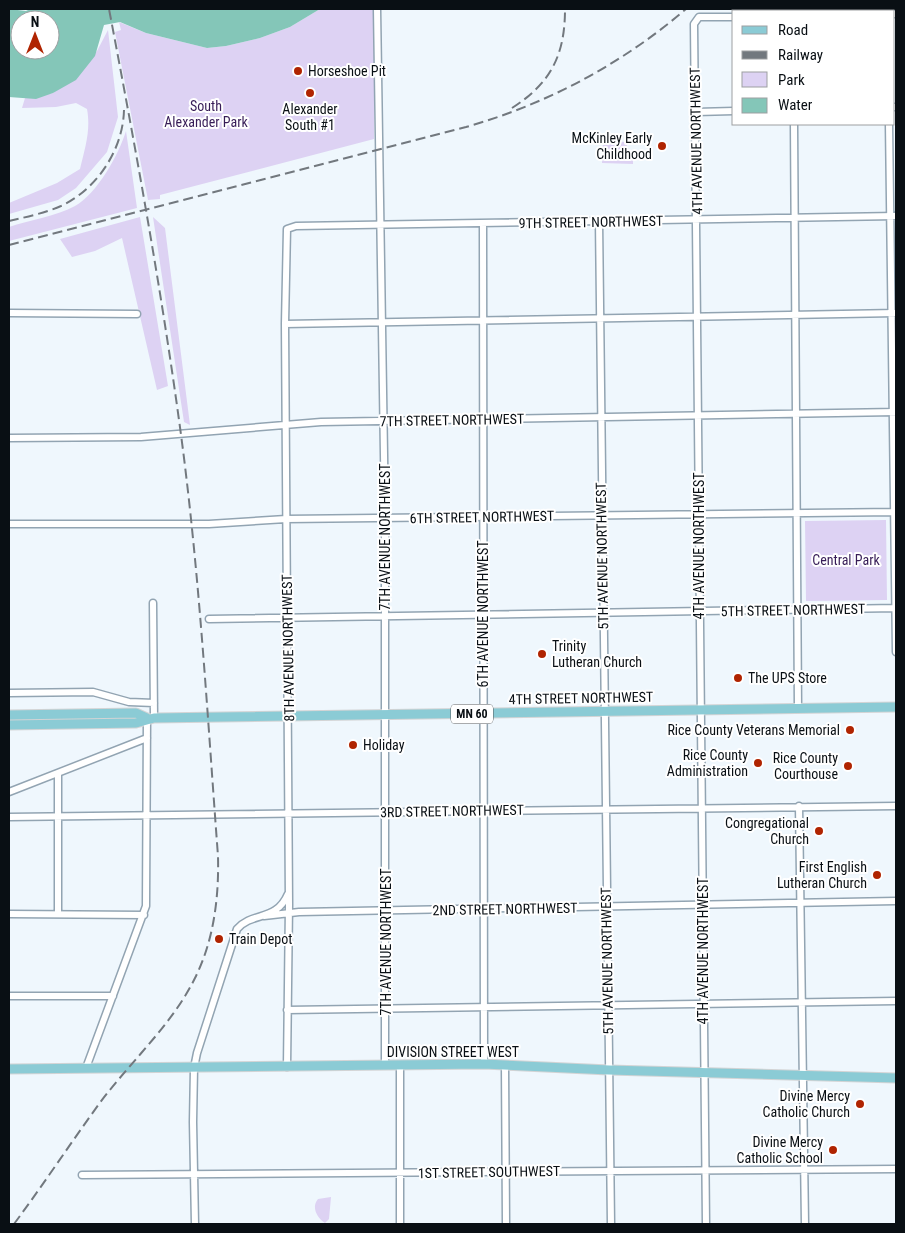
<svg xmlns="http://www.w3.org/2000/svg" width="905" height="1233" font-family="'Roboto Condensed',sans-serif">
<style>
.green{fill:#ddd2f3}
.water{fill:#84c6b8;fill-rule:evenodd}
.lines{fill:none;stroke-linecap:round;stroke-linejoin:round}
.minor-casing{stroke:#92a4b2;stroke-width:9}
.major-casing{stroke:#d3d4d5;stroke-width:11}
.minor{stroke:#fff;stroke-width:6}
.major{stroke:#8bcbd5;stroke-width:9}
.rail{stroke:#72787e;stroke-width:2;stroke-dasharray:10 5;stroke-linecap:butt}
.poi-dot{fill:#b02401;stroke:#fff;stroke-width:2}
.labels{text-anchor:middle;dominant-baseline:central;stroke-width:4;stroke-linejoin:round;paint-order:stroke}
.shield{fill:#fff;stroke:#53575a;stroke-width:1}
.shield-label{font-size:12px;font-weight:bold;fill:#090f14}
.poi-label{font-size:14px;fill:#090f14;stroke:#fff;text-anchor:end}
.park-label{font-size:14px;fill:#371d57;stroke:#fff}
.street-label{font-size:14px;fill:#090f14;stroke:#fff}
</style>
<rect width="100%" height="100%" fill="#eff7fd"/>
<path class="green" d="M320 9H375L374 139 160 195V199L148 200 115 32 121 30 119 22 146 33 207 48 226 46 260 38 290 27Z
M108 30 118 117 107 152 76 188 58 200 9 214V203L57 183 80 169C85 148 91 130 87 109L76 103 56 107 22 108 25 98 53 93 97 51Z
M126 131 137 208 9 241V227C29 220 57 216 75 206 97 194 119 154 126 131Z
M603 141 625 142 633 157V164L602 163Z
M140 217 168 386 157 390 122 238 95 251 72 257 60 239Z
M153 217 165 228 190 425 184 422Z
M886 520 887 600 806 601 805 521Z
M331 1197 329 1219 325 1223C317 1218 311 1207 318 1199Z"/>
<path class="water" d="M9 9 26 11 30 9H320L290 27 260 38 226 46 207 48 146 33 120 22 104 25 95 56 76 80 53 93 36 99 9 97ZM20 20H50V50H20Z"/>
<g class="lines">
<g class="minor-casing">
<path id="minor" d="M377 9 385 518V1065
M793 9 794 11
M888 9V11
M894 14H896
M894 107H896
M696 112 734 111
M794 124 798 708
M889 124 896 652
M599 221 611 1224
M483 224 484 1064
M9 313 137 314
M285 324 896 313
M9 438 141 437 321 422 896 412
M9 524H209L286 519 896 512
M153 603 154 718
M209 619 896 608
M9 693 93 692 129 702 154 703
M58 773V914
M9 792 147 738
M799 806 805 1224
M9 817 896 806
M9 914 144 915
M264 916 299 912 896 901
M9 996H113
M287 1010 896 1001
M505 1065 506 1224
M287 1067 289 905 285 324 287 229 296 226 896 216
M86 1068 146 906 147 718
M82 1175 896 1169
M195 1224 193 1122 194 1068 197 1053 237 929C253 911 276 922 288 894
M400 1224V1065
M706 1224 694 24 699 17H734"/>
</g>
<g class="major-casing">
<path id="major" d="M9 715 136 713 147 718
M9 725 136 723 154 718 896 707
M9 1069 484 1064 609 1070 896 1078"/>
</g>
<use href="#minor" class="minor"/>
<use href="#major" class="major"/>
<path class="rail" d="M512 108C551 83 565 55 565 9
M9 221C26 217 45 213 61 206 97 189 123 150 124 110
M9 245 466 127C547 104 622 64 686 9
M14 1224C43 1185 70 1144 99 1104 130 1062 172 1025 195 978 214 940 219 897 218 856 207 711 199 564 179 420 160 282 135 145 109 9"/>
</g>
<g class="poi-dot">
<circle cx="298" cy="71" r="5"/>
<circle cx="310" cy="93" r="5"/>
<circle cx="662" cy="146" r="5"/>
<circle cx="542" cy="654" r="5"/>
<circle cx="738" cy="678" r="5"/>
<circle cx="850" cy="730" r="5"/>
<circle cx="353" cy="745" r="5"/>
<circle cx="758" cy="763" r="5"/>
<circle cx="848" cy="766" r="5"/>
<circle cx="819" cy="831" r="5"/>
<circle cx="877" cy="875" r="5"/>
<circle cx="219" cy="939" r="5"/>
<circle cx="860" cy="1104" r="5"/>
<circle cx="833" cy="1150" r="5"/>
</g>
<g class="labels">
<rect class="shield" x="451" y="704.5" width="42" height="19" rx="4"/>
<g class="shield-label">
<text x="472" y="714">MN 60</text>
</g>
<g class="poi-label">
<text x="308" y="71" text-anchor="start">Horseshoe Pit</text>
<text x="310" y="109" text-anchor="middle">Alexander<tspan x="310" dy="16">South #1</tspan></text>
<text x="652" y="138">McKinley Early<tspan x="652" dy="16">Childhood</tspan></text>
<text x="552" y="646" text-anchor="start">Trinity<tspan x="552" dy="16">Lutheran Church</tspan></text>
<text x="748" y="678" text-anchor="start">The UPS Store</text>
<text x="840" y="730">Rice County Veterans Memorial</text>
<text x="363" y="745" text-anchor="start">Holiday</text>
<text x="748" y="755">Rice County<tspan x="748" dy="16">Administration</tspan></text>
<text x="838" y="758">Rice County<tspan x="838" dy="16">Courthouse</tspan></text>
<text x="809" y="823">Congregational<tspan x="809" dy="16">Church</tspan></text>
<text x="867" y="867">First English<tspan x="867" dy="16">Lutheran Church</tspan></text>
<text x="229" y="939" text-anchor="start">Train Depot</text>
<text x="850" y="1096">Divine Mercy<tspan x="850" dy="16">Catholic Church</tspan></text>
<text x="823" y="1142">Divine Mercy<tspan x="823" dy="16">Catholic School</tspan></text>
</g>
<g class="park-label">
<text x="206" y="106">South<tspan x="206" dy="16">Alexander Park</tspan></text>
<text x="846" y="560">Central Park</text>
</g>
<g class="street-label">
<text transform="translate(696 141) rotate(-91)">4TH AVENUE NORTHWEST</text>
<text transform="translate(591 222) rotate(-1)">9TH STREET NORTHWEST</text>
<text transform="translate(452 420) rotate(-1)">7TH STREET NORTHWEST</text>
<text transform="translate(482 517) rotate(-1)">6TH STREET NORTHWEST</text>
<text transform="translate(385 537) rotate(-90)">7TH AVENUE NORTHWEST</text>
<text transform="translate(699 546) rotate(-90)">4TH AVENUE NORTHWEST</text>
<text transform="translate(602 556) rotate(-91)">5TH AVENUE NORTHWEST</text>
<text transform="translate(793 610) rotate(-1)">5TH STREET NORTHWEST</text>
<text transform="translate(483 614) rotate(-90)">6TH AVENUE NORTHWEST</text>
<text transform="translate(288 648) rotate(-91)">8TH AVENUE NORTHWEST</text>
<text transform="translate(581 698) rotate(-1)">4TH STREET NORTHWEST</text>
<text transform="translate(452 811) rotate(-1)">3RD STREET NORTHWEST</text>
<text transform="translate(505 909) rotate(-1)">2ND STREET NORTHWEST</text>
<text transform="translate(386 942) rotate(-90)">7TH AVENUE NORTHWEST</text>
<text transform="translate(703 951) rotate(-90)">4TH AVENUE NORTHWEST</text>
<text transform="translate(607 961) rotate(-91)">5TH AVENUE NORTHWEST</text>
<text x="453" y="1052">DIVISION STREET WEST</text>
<text transform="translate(489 1172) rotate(-1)">1ST STREET SOUTHWEST</text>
</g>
</g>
<rect width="905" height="1233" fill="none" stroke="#090f14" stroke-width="20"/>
<rect x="732" y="10" width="162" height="115" fill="#ffffff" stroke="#9d9fa1"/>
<rect x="742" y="26" width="25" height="8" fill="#8bcbd5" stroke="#9d9fa1"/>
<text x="778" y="35" font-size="15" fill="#090f14">Road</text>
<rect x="742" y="51" width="25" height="8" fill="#72787e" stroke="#9d9fa1"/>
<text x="778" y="60" font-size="15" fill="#090f14">Railway</text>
<rect x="742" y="72" width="25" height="15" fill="#ddd2f3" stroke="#9d9fa1"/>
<text x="778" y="85" font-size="15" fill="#090f14">Park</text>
<rect x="742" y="98" width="25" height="15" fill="#84c6b8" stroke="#9d9fa1"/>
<text x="778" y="110" font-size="15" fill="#090f14">Water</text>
<g transform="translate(35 35)"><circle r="24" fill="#ffffff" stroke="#9d9fa1"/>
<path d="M0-4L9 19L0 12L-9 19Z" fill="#b02401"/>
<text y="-8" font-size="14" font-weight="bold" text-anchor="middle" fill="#090f14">N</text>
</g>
</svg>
